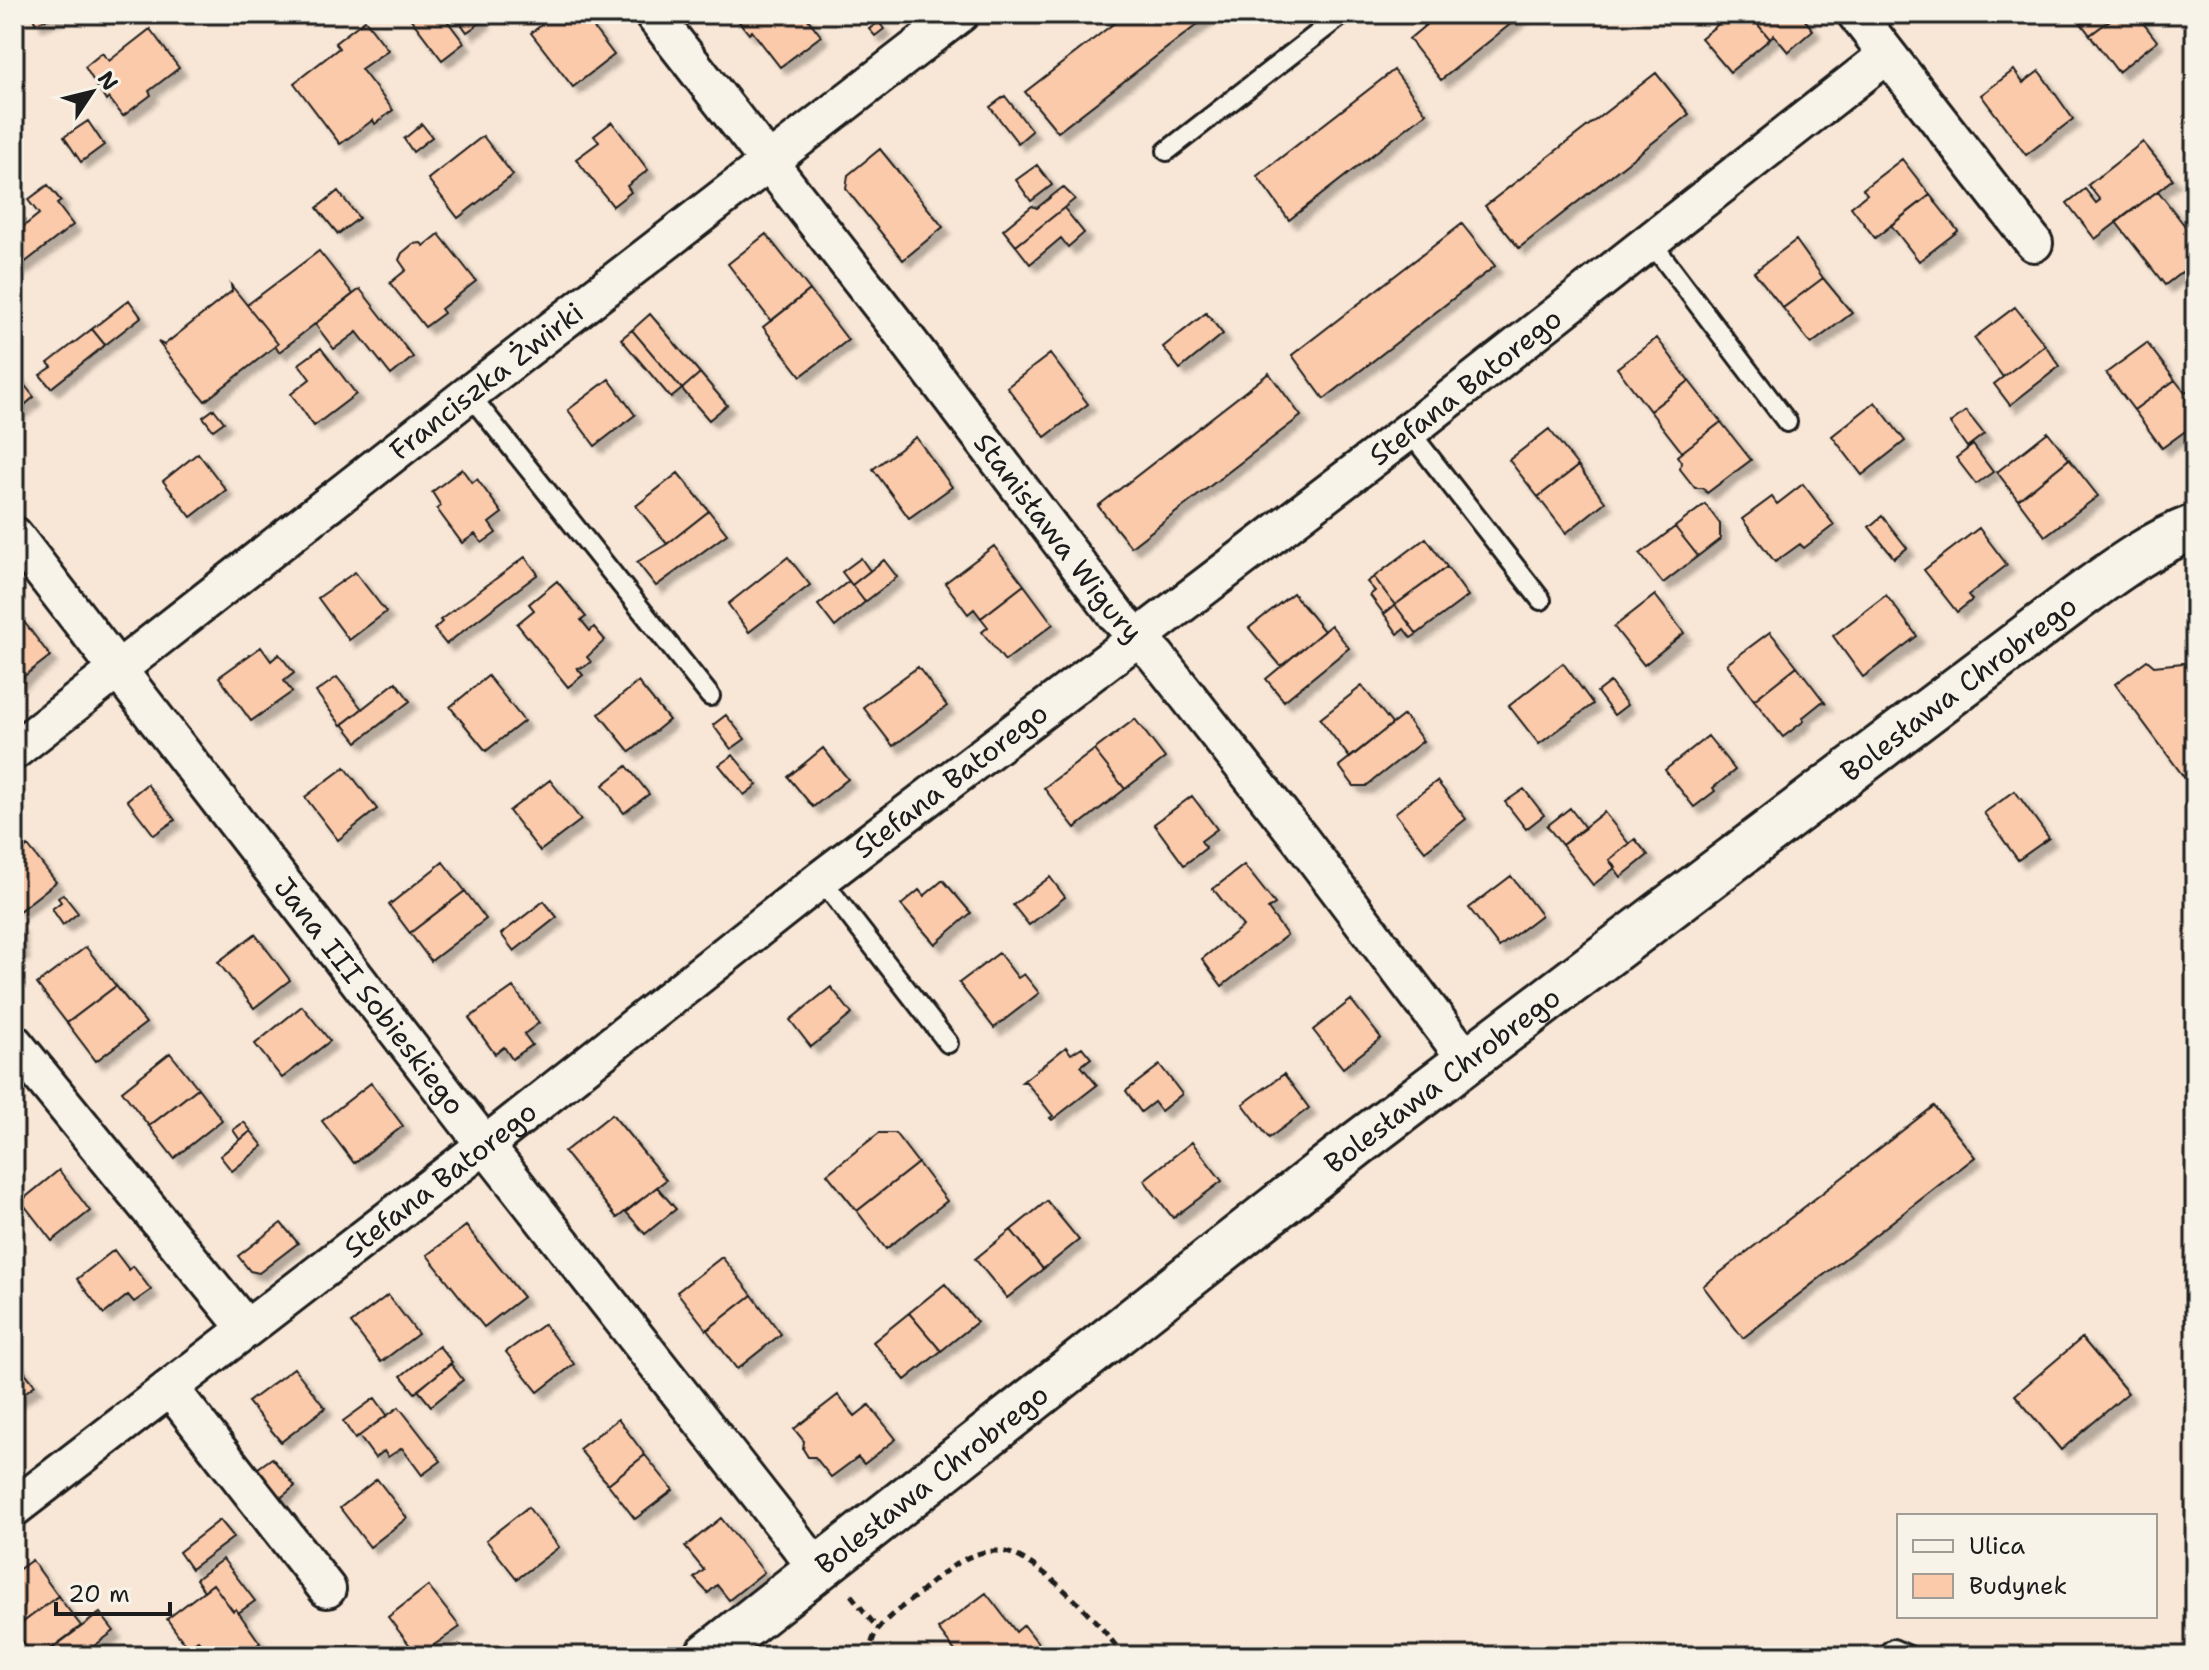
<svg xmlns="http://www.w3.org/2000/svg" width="2209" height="1670" font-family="'Shantell Sans',sans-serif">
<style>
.building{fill:#fbcaab;stroke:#1c1c1c;stroke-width:2;filter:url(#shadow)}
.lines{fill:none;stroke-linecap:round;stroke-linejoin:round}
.service-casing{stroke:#1c1c1c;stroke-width:24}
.minor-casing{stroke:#1c1c1c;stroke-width:42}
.tertiary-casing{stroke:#1c1c1c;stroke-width:50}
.path{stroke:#1c1c1c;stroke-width:5;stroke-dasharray:8 6;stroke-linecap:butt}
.service{stroke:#f7f3e8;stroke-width:18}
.minor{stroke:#f7f3e8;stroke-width:36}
.tertiary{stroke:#f7f3e8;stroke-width:44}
.labels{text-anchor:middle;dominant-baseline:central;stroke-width:6;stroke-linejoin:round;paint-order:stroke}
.street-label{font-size:28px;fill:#1c1c1c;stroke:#f7f3e8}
</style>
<defs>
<filter id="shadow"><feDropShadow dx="7" dy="7" stdDeviation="2" flood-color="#0004"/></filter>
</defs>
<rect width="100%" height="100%" fill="#f8e7d6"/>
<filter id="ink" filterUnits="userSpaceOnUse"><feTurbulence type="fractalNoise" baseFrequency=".0125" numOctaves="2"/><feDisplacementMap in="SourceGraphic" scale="16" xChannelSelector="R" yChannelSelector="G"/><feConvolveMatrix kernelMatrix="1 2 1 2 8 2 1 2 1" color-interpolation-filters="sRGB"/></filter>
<g filter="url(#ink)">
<path class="building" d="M32 14H64L35 23Z
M407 14H442L464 43 442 60Z
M454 14H479L483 21 467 32Z
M556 14H583L614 55 573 87 531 33Z
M733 14H804L821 36 780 67 752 31 749 34Z
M1126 14H1211L1058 132 1025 92Z
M1439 14H1523L1441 80 1409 39Z
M1731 14H1749L1770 39 1730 72 1701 38Z
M1760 14H1800L1813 30 1788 52 1774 35 1770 39 1753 19Z
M2074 14H2118L2090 35Z
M2118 14H2136L2157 41 2118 72 2090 35Z
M365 20 388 50 361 69 393 110 375 124 373 120 340 144 294 83 339 48 335 43Z
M879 22 884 29 875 36 869 29Z
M150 29 179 68 149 91 151 95 123 116 109 98 106 101 85 67 102 53 109 61Z
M1394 70 1426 113 1289 220 1257 176Z
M2014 70 2023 83 2039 71 2073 119 2026 155 1981 95Z
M1656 73 1689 114 1519 248 1485 206Z
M1005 96 1032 131 1018 143 990 107Z
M88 121 104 145 81 162 64 137Z
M612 122 648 170 627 186 631 192 613 206 576 159 599 142 594 136Z
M422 124 432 137 413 152 404 139Z
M483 136 513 175 458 218 428 179Z
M2143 142 2173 179 2095 239 2067 203 2085 189 2096 203 2100 200 2088 185Z
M880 149 943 227 903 260 846 189 848 175Z
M1902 159 1930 195 1875 238 1851 207 1867 194 1863 189Z
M1037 165 1052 185 1031 201 1016 180Z
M48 185 61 201 57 204 73 225 14 271V234L39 214 28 200Z
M1063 187 1075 199 1016 246 1003 230 1032 206 1037 208Z
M338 191 359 218 338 234 317 208Z
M2158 191 2195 239V262L2165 285 2116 222Z
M1930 195 1958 231 1919 261 1891 225Z
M1064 208 1084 233 1068 247 1061 238 1030 264 1016 246Z
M1462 224 1495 266 1324 399 1292 355Z
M439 234 476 281 441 309 444 313 425 327 390 283 406 270 399 260 402 253 413 244 421 243 424 246Z
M766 234 810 290 771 321 728 264Z
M1796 240 1823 278 1783 308 1754 272Z
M319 251 353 294 279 352 275 346 278 344 247 305Z
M1823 278 1852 313 1811 344 1783 308Z
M231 285 278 344 205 401 158 342 164 345 232 291Z
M360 289 413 357 391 375 357 332 334 349 315 324Z
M810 290 848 340 801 376 763 327Z
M129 300 141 317 105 345 92 329Z
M2015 307 2045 345 2003 377 1974 338Z
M1206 313 1223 334 1180 369 1163 347Z
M650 314 700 373 682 389 632 330Z
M92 329 105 345 51 388 40 375 52 367 48 363Z
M632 330 682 389 671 398 621 339Z
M1657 338 1689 381 1650 411 1617 368Z
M2147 343 2175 380 2134 410 2106 373Z
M2045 345 2060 366 2010 405 1994 384Z
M321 348 356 394 314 426 291 394 310 379 299 364Z
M1050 354 1088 404 1045 437 1007 387Z
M14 372 34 397 14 414Z
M700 373 727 405 709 420 682 389Z
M1269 373 1301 416 1131 547 1098 506Z
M609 379 635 415 595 446 568 410Z
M2175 380 2185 393 2195 386V424L2162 448 2134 410Z
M1689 381 1721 422 1682 452 1650 411Z
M1875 402 1905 441 1862 475 1832 436Z
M214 409 224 422 213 430 203 417Z
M1966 411 1984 434 1967 447 1950 423Z
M1721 422 1751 460 1707 493 1703 488H1695L1680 469 1681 462 1677 456Z
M1549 429 1578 466 1538 497 1509 460Z
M2048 432 2069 459 2018 500 1997 472Z
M916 437 952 487 909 518 873 469Z
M1973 445 1993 472 1976 484 1956 458Z
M198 453 226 490 191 517 163 481Z
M2069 459 2098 496 2045 536 2018 500Z
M1578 466 1605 502 1566 533 1538 497Z
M462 469 472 483 477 479 502 513 489 523 496 533 482 543 475 534 462 543 437 509 441 506 432 492Z
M678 473 709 511 667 544 636 506Z
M1803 484 1834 525 1804 548 1800 544 1775 562 1742 519 1772 497 1777 504Z
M1705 504 1720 524V539L1698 556 1675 527Z
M709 511 727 534 656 586 637 562 667 544Z
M1882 516 1907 548 1894 558 1869 527Z
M1675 527 1698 556 1663 583 1640 554Z
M1979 528 2007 565 1968 595 1972 600 1957 612 1924 570Z
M1426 538 1447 567 1395 605 1374 577Z
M994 546 1024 585 981 618 974 609 968 614 945 583Z
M525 557 538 574 446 644 434 629 442 622 440 620Z
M788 557 810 585 749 632 728 604Z
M861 558 870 571 852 585 842 572Z
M884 560 897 577 865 602 852 585Z
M1447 567 1468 596 1417 634 1395 605Z
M355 572 386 612 349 640 318 598Z
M1374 577 1395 605 1384 614 1370 595 1375 591 1367 582Z
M557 581 586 617 581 620 590 631 594 627 605 640 587 657 591 662 584 667 577 668 583 675 568 687 517 624 534 610 529 604Z
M849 581 865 602 835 627 818 605Z
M1024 585 1053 624 1005 661 982 632 988 627 981 618Z
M1293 593 1324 631 1281 666 1249 628Z
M1655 595 1684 633 1644 665 1614 627Z
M1886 595 1917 636 1863 677 1833 636Z
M1395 605 1417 634 1411 638 1404 629 1398 634 1384 614Z
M21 618 50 656 14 684V624Z
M1331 625 1349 648 1284 701 1266 679Z
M1770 632 1797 666 1754 700 1727 664Z
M261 647 271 661 279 654 294 673 284 681 292 692 251 721 219 677Z
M2192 656H2195V792L2115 684 2147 660 2154 666 2192 662Z
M1563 663 1593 704 1539 744 1509 706Z
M1797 666 1826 704 1822 702 1802 718 1804 721 1783 737 1754 700Z
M918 667 947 706 893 746 863 707Z
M488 676 524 721 486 751 450 707Z
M337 677 362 709 341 725 316 692Z
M396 682 410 701 357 742 343 724Z
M638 682 669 720 630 752 599 714Z
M1610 682 1627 705 1614 715 1597 692Z
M1362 686 1392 724 1350 758 1320 719Z
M726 715 745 739 731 749 713 725Z
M1404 715 1423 741 1366 786H1354L1339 766Z
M1135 719 1165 758 1125 789 1094 750Z
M1708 736 1735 770 1713 788 1715 791 1694 807 1665 770Z
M823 748 848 779 813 807 788 777Z
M1094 750 1125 789 1075 828 1044 788Z
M733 755 757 785 744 795 719 765Z
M627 766 649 794 624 813 603 785Z
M345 767 377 809 338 840 305 797Z
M550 780 581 820 540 851 509 811Z
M1437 781 1466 819 1425 851 1395 813Z
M147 784 175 820 154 835 127 800Z
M1524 789 1544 815 1526 829 1505 802Z
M2015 791 2049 838 2018 860 1984 813Z
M1192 796 1217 829 1201 841 1206 848 1184 865 1154 824Z
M1570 808 1585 828 1562 845 1547 826Z
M1604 812 1629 844 1609 860 1616 867 1593 885 1562 845Z
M1635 839 1648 855 1621 877 1609 860Z
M28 846 56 882 19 911 14 905V857Z
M443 862 465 891 410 933 389 905Z
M1244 865 1275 904 1268 909 1287 935 1222 986 1202 959 1243 926 1213 889Z
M1511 876 1541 915 1499 947 1469 908Z
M1050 877 1065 897 1029 925 1013 905Z
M943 880 971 913 935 944 901 905 919 890 924 896Z
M465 891 486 919 431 961 410 933Z
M63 894 78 913 63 925 52 909 61 902 58 898Z
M544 901 557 917 514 951 501 934Z
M18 925 22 953 14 954V926Z
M255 934 290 980 254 1008 218 962Z
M86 947 116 986 67 1023 37 984Z
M999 953 1018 978 1024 974 1039 993 994 1028 959 983Z
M116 986 146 1023 96 1061 67 1023Z
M513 987 539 1023 524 1034 532 1045 512 1059 504 1047 495 1054 469 1018Z
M831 987 852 1014 811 1047 790 1020Z
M1351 1000 1381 1038 1343 1068 1313 1030Z
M302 1006 330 1041 282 1078 255 1044Z
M1066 1047 1071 1054 1082 1047 1091 1058 1081 1066 1097 1085 1052 1120 1050 1118 1053 1116 1026 1082H1022Z
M170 1053 198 1088 149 1126 122 1091Z
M1160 1065 1182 1094 1161 1111 1154 1102 1141 1112 1126 1091Z
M1284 1074 1309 1108 1269 1138 1243 1104Z
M371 1083 403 1126 354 1163 322 1121Z
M198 1088 222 1120 174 1158 149 1126Z
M1934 1106 1975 1157 1743 1338 1703 1286Z
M612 1114 666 1180 617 1218 564 1152Z
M244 1122 251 1131 240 1140 233 1130Z
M251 1131 263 1146 232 1171 220 1156Z
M879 1133H895L918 1163 857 1211 827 1174Z
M1192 1142 1222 1181 1173 1218 1144 1180Z
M918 1163 947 1201 886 1249 857 1211Z
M59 1170 90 1211 52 1241 21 1201Z
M657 1187 676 1209 645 1234 626 1212Z
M1047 1201 1079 1240 1043 1269 1011 1230Z
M281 1223 298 1243 259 1273 250 1271 238 1256Z
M466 1226 523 1297 484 1327 427 1255Z
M1011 1230 1043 1269 1007 1298 975 1259Z
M114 1250 129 1270 133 1266 151 1290 134 1302 128 1295 104 1314 77 1279Z
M722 1257 752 1295 707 1330 677 1292Z
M945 1284 977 1322 941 1351 909 1313Z
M388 1295 418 1334 381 1362 351 1323Z
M752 1295 781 1334 737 1369 707 1330Z
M909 1313 941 1351 905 1380 873 1342Z
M544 1324 574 1364 538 1392 506 1352Z
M2082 1338 2128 1393 2061 1450 2015 1395Z
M439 1346 452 1362 415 1393 401 1376Z
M14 1359 35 1385 14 1401Z
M451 1364 463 1380 431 1406 418 1390Z
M294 1368 325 1408 281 1442 248 1402Z
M838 1395 855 1416 869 1405 896 1439 864 1464 858 1457 831 1477 815 1457H808L803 1449 804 1441 794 1429Z
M375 1398 387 1415 355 1439 343 1421Z
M399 1407 441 1461 422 1475 402 1448 388 1457 384 1451 375 1458 359 1436Z
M618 1419 645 1455 608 1484 579 1449Z
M645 1455 673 1490 635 1519 608 1484Z
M272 1458 295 1486 278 1500 254 1471Z
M377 1479 407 1518 370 1547 340 1508Z
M528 1507 559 1547 517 1579 486 1540Z
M721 1518 764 1572 729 1600 717 1585 708 1593 694 1578 704 1570 685 1547Z
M220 1520 234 1537 191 1569 179 1552Z
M223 1559 255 1601 238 1613 236 1609 233 1611 213 1584 204 1591 196 1579Z
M32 1560 58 1596 14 1629V1573Z
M213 1584 233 1611 236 1609 260 1643 242 1656H210L198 1640 187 1647 167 1619Z
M428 1586 460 1627 418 1656 388 1617Z
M986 1593 1016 1632 1024 1625 1048 1656H959L938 1629Z
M58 1596 81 1626 41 1656H33L14 1629Z
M100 1613 114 1631 81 1656H61L54 1647Z"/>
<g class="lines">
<g class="service-casing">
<path id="service" d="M1167 151 1343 14
M1651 242 1787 422
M469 394 710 696
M1409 431 1541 600
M821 879 948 1043
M1884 1656 1893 1649 1909 1656"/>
</g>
<g class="minor-casing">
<g id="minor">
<path id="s1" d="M653 14 893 321 1117 616 1156 656 1301 840 1467 1060"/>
<path d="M1856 14 2034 243"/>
<path id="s2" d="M14 535 485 1145 817 1568"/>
<path id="s3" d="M14 751 469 394 960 14"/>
<path d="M14 1043 246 1328"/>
<path d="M170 1388 327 1589"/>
<path id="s4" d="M14 1508 485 1145 821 879 1409 431 1887 55"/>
</g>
</g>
<g class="tertiary-casing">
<g id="tertiary">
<path id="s5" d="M707 1656 1357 1144 2079 597C2116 570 2152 543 2195 527"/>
</g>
</g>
<path class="path" d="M851 1595 878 1629
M867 1656C871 1647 873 1635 879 1628 890 1614 908 1603 921 1592 942 1573 969 1549 1000 1551 1035 1553 1105 1627 1123 1656"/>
<use href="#service" class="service"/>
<use href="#minor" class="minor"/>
<use href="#tertiary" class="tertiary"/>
</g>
</g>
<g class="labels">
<g class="street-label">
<text stroke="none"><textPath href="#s3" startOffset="600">Franciszka Żwirki</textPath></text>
<text stroke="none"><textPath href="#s4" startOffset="1834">Stefana Batorego</textPath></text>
<text stroke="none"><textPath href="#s1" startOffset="662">Stanisława Wigury</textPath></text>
<text stroke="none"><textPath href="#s5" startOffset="1582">Bolesława Chrobrego</textPath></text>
<text stroke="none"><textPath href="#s4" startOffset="1186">Stefana Batorego</textPath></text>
<text stroke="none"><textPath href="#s2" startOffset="582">Jana III Sobieskiego</textPath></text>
<text stroke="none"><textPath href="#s5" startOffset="934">Bolesława Chrobrego</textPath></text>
<text stroke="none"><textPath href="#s4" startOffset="538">Stefana Batorego</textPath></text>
<text stroke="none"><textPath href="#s5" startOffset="286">Bolesława Chrobrego</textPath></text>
</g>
</g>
<rect width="2209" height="1670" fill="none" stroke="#f7f3e8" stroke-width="48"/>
<rect x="24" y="24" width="2161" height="1622" fill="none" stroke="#1c1c1c" stroke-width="3" filter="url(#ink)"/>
<rect x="1897" y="1514" width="260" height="104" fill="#f7f3e8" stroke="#9f9d96" stroke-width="2"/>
<rect x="1913" y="1540" width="40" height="12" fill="#f7f3e8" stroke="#9f9d96" stroke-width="2"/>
<text x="1969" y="1554" font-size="24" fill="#1c1c1c">Ulica</text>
<rect x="1913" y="1574" width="40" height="24" fill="#fbcaab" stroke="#9f9d96" stroke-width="2"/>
<text x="1969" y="1594" font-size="24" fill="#1c1c1c">Budynek</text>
<g transform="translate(92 92) rotate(55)" stroke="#f7f3e8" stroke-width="6" paint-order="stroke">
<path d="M0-6L14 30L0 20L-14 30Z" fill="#1c1c1c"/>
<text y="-12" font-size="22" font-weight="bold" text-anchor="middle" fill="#1c1c1c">N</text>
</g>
<path d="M56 1602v12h114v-12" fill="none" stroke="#1c1c1c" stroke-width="4"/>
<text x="68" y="1602" font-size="24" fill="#1c1c1c" stroke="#f7f3e8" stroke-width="6" paint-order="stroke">20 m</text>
</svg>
